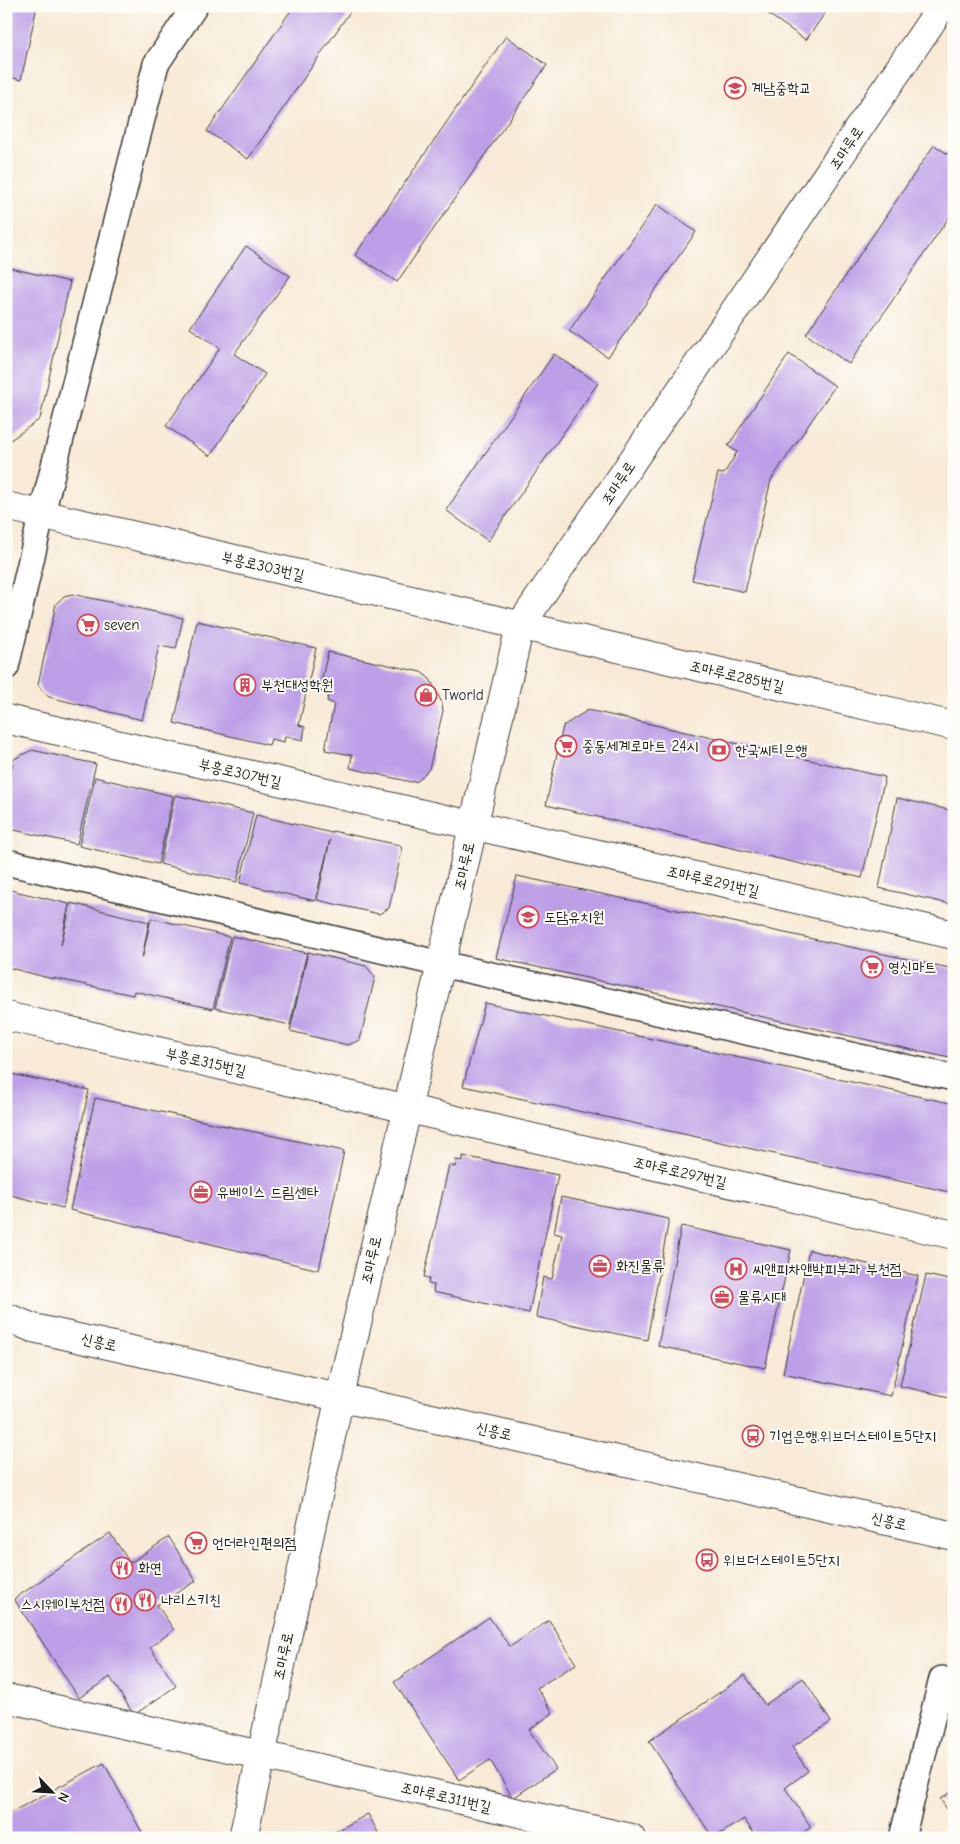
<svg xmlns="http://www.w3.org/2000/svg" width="960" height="1844" font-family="'Comic Neue','Poor Story',sans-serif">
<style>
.building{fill:#bd9fe7}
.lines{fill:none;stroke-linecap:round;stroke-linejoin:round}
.pedestrian-casing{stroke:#3d3b38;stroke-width:28}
.minor-casing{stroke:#3d3b38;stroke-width:30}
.tertiary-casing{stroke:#3d3b38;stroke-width:30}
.pedestrian{stroke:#fff;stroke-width:25}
.minor{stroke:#fff;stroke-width:28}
.tertiary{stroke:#fff;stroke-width:28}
.labels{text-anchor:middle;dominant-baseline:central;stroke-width:4;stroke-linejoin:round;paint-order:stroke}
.poi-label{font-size:15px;fill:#1c1c1c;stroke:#fdfcf7;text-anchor:start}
.street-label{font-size:15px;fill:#1c1c1c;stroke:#fdfcf7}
</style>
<rect width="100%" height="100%" fill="#fdfcf7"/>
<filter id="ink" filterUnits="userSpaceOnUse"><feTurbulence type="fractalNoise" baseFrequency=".02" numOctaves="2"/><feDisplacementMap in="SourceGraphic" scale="10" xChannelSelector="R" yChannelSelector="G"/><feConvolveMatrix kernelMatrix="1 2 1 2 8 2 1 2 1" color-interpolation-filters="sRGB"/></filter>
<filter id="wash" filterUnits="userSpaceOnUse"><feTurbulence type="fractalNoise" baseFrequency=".0096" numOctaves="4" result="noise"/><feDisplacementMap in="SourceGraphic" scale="20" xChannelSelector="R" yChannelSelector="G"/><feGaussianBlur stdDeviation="1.12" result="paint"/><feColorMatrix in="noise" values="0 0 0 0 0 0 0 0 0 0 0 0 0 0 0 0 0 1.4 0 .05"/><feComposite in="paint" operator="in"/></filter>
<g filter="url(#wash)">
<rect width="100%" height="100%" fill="#f8ead6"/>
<g id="blocks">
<path class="building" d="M6 6H37L21 80 6 76Z
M294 6H354L248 159 207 131Z
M774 6H830L806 40 768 14Z
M506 36 547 65 397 282 355 255Z
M934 145 954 158V210L849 364 806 334Z
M657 204 696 232 608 357 569 331Z
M246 246 290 276 234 354 265 374 210 456 166 426 220 348 190 328Z
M6 267 70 282 40 419 9 441 6 440Z
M554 354 598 383 488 541 446 510Z
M789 354 835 386 771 480 745 592 692 580 718 473 724 474 737 452 728 446Z
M72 594 183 618 176 649 159 646 142 720 49 697 42 691 38 684 56 604 64 596Z
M197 621 316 648 299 725 305 727 303 740 285 736 284 742 271 739 269 745 174 723Z
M328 652 421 672 430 679 442 703 443 711 429 769 418 781 411 782 350 768 352 755 325 750 334 704 327 701 329 693 319 691Z
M588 710 885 777 862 878 546 805 563 726Z
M32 750 96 764 77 844 14 830 6 819V792L14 759Z
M95 777 173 796 158 864 79 846Z
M175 795 253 813 237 882 160 864Z
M897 798 954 811V905L879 888Z
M256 815 332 833V831L400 845 402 850 389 908 379 914 317 900 330 840 315 901 240 883Z
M517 876 954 969V1059L496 958Z
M6 889 69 904 61 945 71 903 149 922 142 959 151 918 230 937 213 1009 134 991 133 995 53 978V979L6 967Z
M232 936 307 953 290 1025 215 1008Z
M308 952 366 966 375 977 360 1040 348 1045 290 1031Z
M485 1003 954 1104V1193L463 1086Z
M6 1073 89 1090 63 1208 6 1194Z
M95 1098 344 1151 319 1270 70 1210Z
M463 1156 558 1175 529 1313 433 1292 434 1285 428 1284 429 1278 424 1277 449 1165 455 1167 456 1160 463 1161Z
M561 1197 669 1219 647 1340 536 1317 543 1277 552 1279 562 1235 554 1233Z
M681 1226 791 1250 765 1368 658 1346Z
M809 1250 918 1276 891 1396 783 1373Z
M926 1275 954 1281V1398L900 1386Z
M110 1533 130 1563 169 1537 196 1581 157 1605 174 1630 150 1647 176 1686 134 1715 110 1677 79 1698 14 1599Z
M489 1617 510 1647 549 1620 576 1664 537 1688 553 1713 529 1730 556 1769 513 1798 490 1760 459 1780 394 1682Z
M745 1675 765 1705 803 1678 831 1722 792 1747 808 1771 785 1788 811 1827 796 1838H757L744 1819 713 1838 649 1741Z
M104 1763 145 1838H11L6 1828V1815Z
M954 1790V1819L940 1799Z
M368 1814 381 1838H324Z"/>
</g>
</g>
<g filter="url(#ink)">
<use href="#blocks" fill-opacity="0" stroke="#3d3b38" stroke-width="1"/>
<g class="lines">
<g class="pedestrian-casing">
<path id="pedestrian" d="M6 667 42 513 156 64 195 6
M6 862 441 964 954 1078
M902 1838 942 1679"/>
</g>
<g class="minor-casing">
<path id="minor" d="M6 506 954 726
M6 719 954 935
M6 1016 954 1235
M6 1698 631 1838"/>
</g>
<g class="tertiary-casing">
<path id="tertiary" d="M6 1317 33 1328 954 1536
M243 1838 340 1396 520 626 942 6"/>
</g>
<use href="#pedestrian" class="pedestrian"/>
<use href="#minor" class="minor"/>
<use href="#tertiary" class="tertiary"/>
</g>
</g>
<defs>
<g id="school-ring" transform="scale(1.125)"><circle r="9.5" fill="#fdfcf7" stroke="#d1495b" stroke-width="1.5"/><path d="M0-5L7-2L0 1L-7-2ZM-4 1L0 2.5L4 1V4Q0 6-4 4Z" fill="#d1495b"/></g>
<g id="supermarket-ring" transform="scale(1.125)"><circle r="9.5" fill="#fdfcf7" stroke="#d1495b" stroke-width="1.5"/><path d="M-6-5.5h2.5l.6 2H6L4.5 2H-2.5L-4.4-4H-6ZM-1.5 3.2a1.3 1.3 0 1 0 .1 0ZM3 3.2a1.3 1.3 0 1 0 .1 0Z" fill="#d1495b"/></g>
<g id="building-ring" transform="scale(1.125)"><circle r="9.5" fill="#fdfcf7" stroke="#d1495b" stroke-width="1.5"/><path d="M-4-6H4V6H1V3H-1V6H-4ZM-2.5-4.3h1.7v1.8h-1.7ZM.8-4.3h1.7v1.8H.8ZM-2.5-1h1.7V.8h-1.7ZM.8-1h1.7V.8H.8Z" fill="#d1495b"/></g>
<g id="shop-ring" transform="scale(1.125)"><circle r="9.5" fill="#fdfcf7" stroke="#d1495b" stroke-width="1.5"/><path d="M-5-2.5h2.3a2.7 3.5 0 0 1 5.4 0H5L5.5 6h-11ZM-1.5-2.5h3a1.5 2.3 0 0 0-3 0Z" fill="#d1495b"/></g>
<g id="bank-ring" transform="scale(1.125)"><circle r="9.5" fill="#fdfcf7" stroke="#d1495b" stroke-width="1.5"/><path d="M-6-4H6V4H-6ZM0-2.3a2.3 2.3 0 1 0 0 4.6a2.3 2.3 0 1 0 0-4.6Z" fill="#d1495b"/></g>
<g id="office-ring" transform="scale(1.125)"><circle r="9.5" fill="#fdfcf7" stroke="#d1495b" stroke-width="1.5"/><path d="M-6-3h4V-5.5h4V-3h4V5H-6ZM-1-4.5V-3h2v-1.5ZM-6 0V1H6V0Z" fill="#d1495b"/></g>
<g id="hospital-ring" transform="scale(1.125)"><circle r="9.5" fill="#fdfcf7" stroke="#d1495b" stroke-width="1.5"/><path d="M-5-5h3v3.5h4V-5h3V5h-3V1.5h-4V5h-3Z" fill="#d1495b"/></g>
<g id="bus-ring" transform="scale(1.125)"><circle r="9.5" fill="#fdfcf7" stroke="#d1495b" stroke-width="1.5"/><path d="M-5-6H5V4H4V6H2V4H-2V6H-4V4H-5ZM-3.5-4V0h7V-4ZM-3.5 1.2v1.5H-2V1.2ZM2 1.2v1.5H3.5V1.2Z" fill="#d1495b"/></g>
<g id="restaurant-ring" transform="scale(1.125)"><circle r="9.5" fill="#fdfcf7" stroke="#d1495b" stroke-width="1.5"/><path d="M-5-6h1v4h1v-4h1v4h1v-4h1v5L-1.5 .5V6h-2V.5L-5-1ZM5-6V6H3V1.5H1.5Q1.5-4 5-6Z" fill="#d1495b"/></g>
</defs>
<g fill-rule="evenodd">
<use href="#school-ring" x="735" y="88"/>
<use href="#supermarket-ring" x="88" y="625"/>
<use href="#building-ring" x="245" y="685"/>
<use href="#shop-ring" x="426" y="695"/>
<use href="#supermarket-ring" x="566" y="746"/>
<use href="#bank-ring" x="719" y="750"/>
<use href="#school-ring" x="528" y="917"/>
<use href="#supermarket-ring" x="872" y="967"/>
<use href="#office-ring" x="201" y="1192"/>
<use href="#office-ring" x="600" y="1266"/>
<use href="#hospital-ring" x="736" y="1269"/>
<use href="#office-ring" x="722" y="1297"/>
<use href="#bus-ring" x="753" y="1436"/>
<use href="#supermarket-ring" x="196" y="1543"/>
<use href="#bus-ring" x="707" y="1560"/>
<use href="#restaurant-ring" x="122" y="1568"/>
<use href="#restaurant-ring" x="145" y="1600"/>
<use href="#restaurant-ring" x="121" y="1604"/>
</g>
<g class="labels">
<g class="poi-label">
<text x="751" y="88">계남중학교</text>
<text x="104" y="625">seven</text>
<text x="261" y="685">부천대성학원</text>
<text x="442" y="695">Tworld</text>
<text x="582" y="746">중동세계로마트 24시</text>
<text x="735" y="750">한국씨티은행</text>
<text x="544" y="917">도담유치원</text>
<text x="888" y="967">영신마트</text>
<text x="217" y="1192">유베이스 드림센타</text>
<text x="616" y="1266">화진물류</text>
<text x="752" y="1269">씨앤피차앤박피부과 부천점</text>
<text x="738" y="1297">물류시대</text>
<text x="769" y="1436">기업은행.위브더스테이트5단지</text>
<text x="212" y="1543">언더라인편의점</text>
<text x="723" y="1560">위브더스테이트5단지</text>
<text x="138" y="1568">화연</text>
<text x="161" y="1600">나리스키친</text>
<text x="105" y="1604" text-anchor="end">스시웨이부천점</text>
</g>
<g class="street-label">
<text transform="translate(846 148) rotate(-56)">조마루로</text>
<text transform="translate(618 483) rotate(-56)">조마루로</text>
<text transform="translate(263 566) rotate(13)">부흥로303번길</text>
<text transform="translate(737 676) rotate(13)">조마루로285번길</text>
<text transform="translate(240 773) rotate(13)">부흥로307번길</text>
<text transform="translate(464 866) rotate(-77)">조마루로</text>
<text transform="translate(713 881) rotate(13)">조마루로291번길</text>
<text transform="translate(206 1062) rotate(13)">부흥로315번길</text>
<text transform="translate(680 1172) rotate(13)">조마루로297번길</text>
<text transform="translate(371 1260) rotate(-77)">조마루로</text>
<text transform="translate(99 1342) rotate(13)">신흥로</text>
<text transform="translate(494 1431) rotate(13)">신흥로</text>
<text transform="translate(889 1521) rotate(13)">신흥로</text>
<text transform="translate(283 1656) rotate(-78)">조마루로</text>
<text transform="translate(446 1797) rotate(13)">조마루로311번길</text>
</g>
</g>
<rect width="960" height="1844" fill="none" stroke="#fdfcf7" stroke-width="25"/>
<g transform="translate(52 1792) rotate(115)" stroke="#fdfcf7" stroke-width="4" paint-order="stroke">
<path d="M0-4L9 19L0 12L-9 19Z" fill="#1c1c1c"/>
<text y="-8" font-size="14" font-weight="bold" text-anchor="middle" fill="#1c1c1c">N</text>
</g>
</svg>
